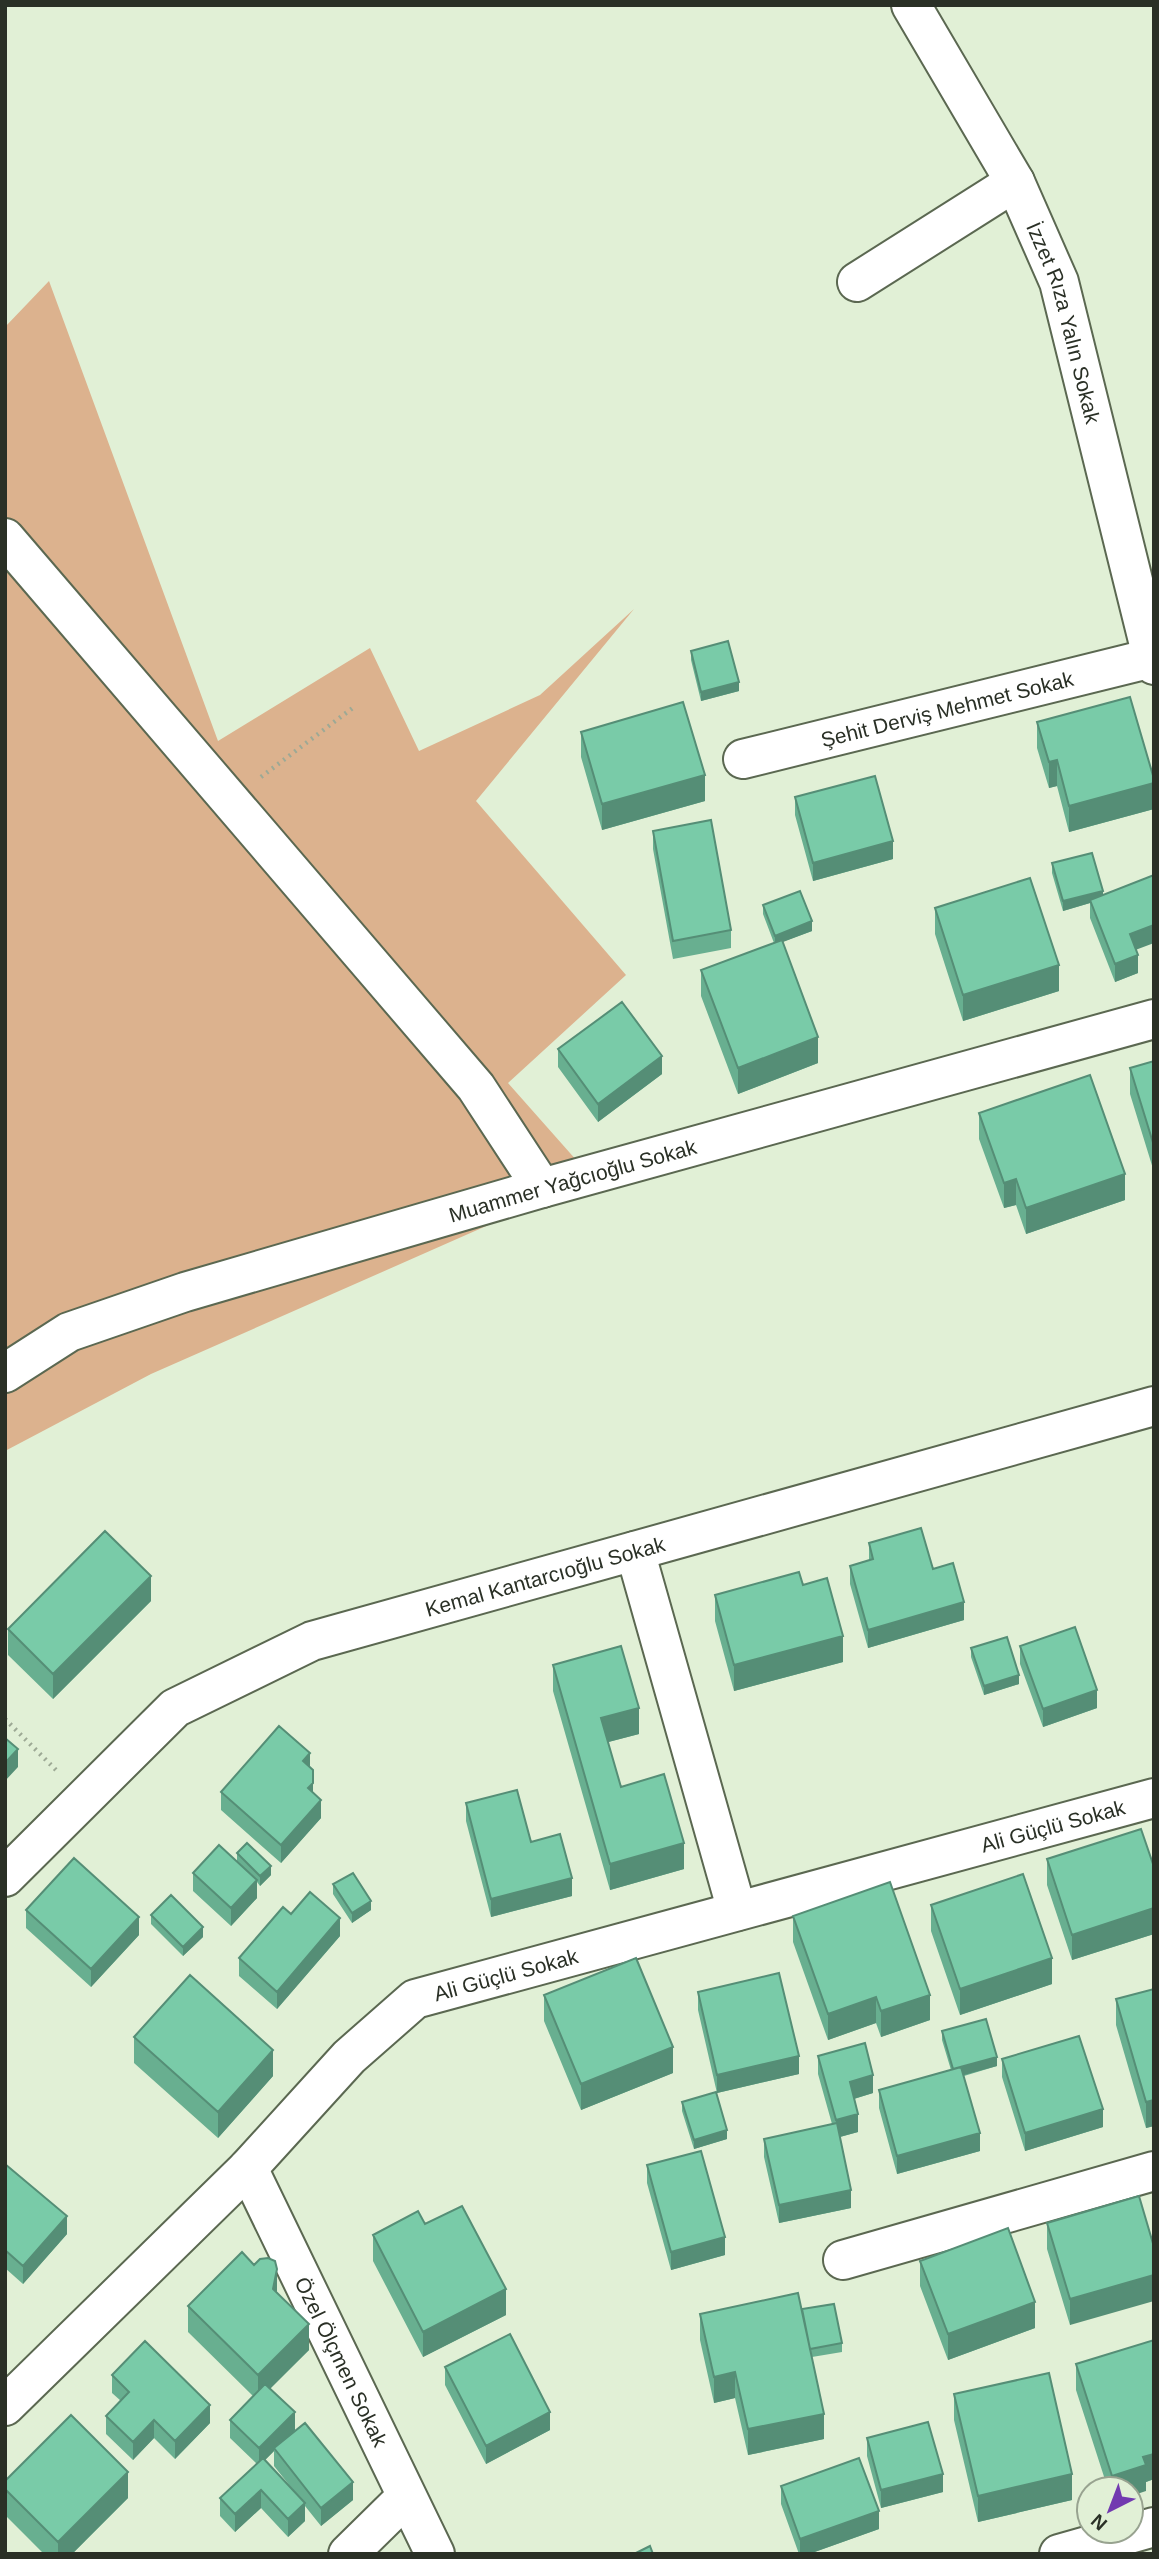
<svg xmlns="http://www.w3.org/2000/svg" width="1159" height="2559" font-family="Helvetica,sans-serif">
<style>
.green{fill:#dcb28e}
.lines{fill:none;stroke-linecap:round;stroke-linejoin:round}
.minor-casing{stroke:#5b6851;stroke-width:42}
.path{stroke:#9da995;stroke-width:4.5;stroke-dasharray:2 5;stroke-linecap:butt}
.minor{stroke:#fff;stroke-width:38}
.wall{fill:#68af90;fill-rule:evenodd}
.shaded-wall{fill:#558e76}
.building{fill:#79cba8;stroke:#558e76;stroke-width:2}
.labels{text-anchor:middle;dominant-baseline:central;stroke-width:5;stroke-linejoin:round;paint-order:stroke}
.street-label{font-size:21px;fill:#2a3026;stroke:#e1f0d6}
</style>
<rect width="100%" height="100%" fill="#e1f0d6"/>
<path class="green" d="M49 281 218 741 370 648 419 751 540 695 634 609 476 801 626 975 508 1083 593 1179 151 1374 5 1451V327Z"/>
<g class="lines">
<g class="minor-casing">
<g id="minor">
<path id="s1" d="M911 5 1015 182 1059 282 1154 665"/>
<path d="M857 282 1015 182"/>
<path d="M5 538 476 1087 542 1188"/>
<path id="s2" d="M743 759 1152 658"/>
<path id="s3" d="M5 1373 69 1332 185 1292 542 1188 1154 1019"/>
<path d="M635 1551 737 1911"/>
<path id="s4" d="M5 1877 175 1708 312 1641 1154 1406"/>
<path id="s5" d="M248 2168 435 2554"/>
<path d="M843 2260 1154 2171"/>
<path id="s6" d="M5 2406 248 2168 349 2057 415 1999 1154 1798"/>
<path d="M348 2554 406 2497"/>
<path d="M1059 2554 1154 2527"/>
</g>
</g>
<path class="path" d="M261 777 354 707
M5 1719 57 1771"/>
<use href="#minor" class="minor"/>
</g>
<path class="wall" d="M691 651 739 691 701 701 691 660Z
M1037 722 1154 779V809L1069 832 1057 786 1049 788 1037 748Z
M581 732 705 801 602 830 581 757Z
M795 797 893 859 813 881 795 815Z
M653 831 731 930V948L673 959 653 849Z
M1052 863 1103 895 1136 949 1138 973 1115 982 1090 918V903L1063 911 1052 873Z
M763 905 812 931 782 942 818 1063 738 1094 701 996V970L774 943 763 914Z
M935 908 1059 991 963 1021 935 934Z
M558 1049 662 1074 598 1122 558 1067Z
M1154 1061V1172L1130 1094V1068Z
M979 1113 1125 1200 1026 1234 1016 1205 1004 1208 979 1139Z
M869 1543 964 1620 868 1648 850 1584V1566L869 1561Z
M803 1585 843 1662 734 1691 715 1621V1595Z
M151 1601 53 1699 8 1655V1629Z
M1020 1646 1097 1708 1043 1727 1020 1664Z
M971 1648 1019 1684 984 1695 971 1657Z
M553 1665 639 1734 608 1742 621 1787 684 1869 610 1890 553 1691Z
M310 1767 313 1770V1793L321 1818 281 1863 221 1810V1792Z
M466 1803 531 1842 572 1896 491 1917 466 1821Z
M237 1853 271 1875 260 1886 257 1882V1898L231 1926 193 1891V1873L237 1861Z
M1047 1859 1154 1867V1934L1072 1960 1047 1885Z
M333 1884 371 1910 352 1923 333 1894Z
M931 1905 1052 1984 960 2015 931 1931Z
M26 1910 139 1935 91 1987 26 1928Z
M291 1914 340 1936 277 2009 239 1976V1958Z
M151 1915 203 1937 183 1956 151 1924Z
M793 1916 930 2020 881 2037 876 2023 828 2040 793 1942Z
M1154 1989V2126L1146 2128 1116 2025V1999Z
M698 1992 799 2074 717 2093 698 2010Z
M544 1995 673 2073 581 2110 544 2021Z
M942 2031 997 2066 964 2076 980 2151 897 2174 879 2108V2090L951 2070 942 2040Z
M134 2037 273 2076 218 2138 134 2063Z
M818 2056 873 2093 854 2099 858 2132 840 2137 851 2208 779 2223 764 2157V2139L832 2124 818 2074Z
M1002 2059 1103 2127 1025 2151 1002 2077Z
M682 2102 727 2139 694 2149 682 2111Z
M5 2164 67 2234 23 2284 5 2268Z
M647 2165 725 2255 671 2270 647 2183Z
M1047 2223 1154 2247 1070 2325 1047 2249Z
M373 2235 506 2315 423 2357 373 2261Z
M920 2261 1035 2328 948 2360 920 2286Z
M254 2265 277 2292 309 2350 270 2388 295 2430 287 2438 353 2500 321 2526 305 2506V2521L288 2537 261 2508 235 2532 220 2516V2498L257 2464 230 2438V2420L253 2396 188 2332V2306ZM274 2451V2466L294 2491 265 2460Z
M802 2309 842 2343V2352L812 2357 824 2439 748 2455 735 2398 714 2403 700 2340V2314Z
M1154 2340V2479L1146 2482V2491L1131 2489H1108L1076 2390V2364Z
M445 2367 550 2430 486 2464 445 2385Z
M112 2375 210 2423 175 2459 154 2438 133 2460 106 2434V2416L121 2401 112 2393Z
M954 2394 1072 2500 978 2522 954 2420Z
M867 2438 943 2492 881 2508 867 2456Z
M5 2481 128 2498 72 2554H44L5 2515Z
M781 2486 879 2529 809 2554H799L781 2504Z"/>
<path class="shaded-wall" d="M739 682V691L701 701V692Z
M1057 760V786L1049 788V762Z
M705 775V801L602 830V804Z
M1154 783V809L1069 832V806Z
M893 841V859L813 881V863Z
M1103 891V900H1090V903L1063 911V901Z
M812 921V931L775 945V936Z
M1154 925V943L1130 952V934Z
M1138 955V973L1115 982V964Z
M1059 965V991L963 1021V995Z
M818 1037V1063L738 1094V1068Z
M662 1056V1074L598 1122V1104Z
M1125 1174V1200L1026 1234V1208Z
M1016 1179V1205L1004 1208V1183Z
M151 1576V1601L53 1699V1674Z
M964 1602V1620L868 1648V1630Z
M843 1636V1662L734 1691V1665Z
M1019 1675V1684L984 1695V1686Z
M1097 1690V1708L1043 1727V1709Z
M639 1708V1734L601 1744V1718Z
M18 1749V1767L5 1781V1763Z
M310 1753V1771L303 1761Z
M313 1770V1801L308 1788Z
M321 1800V1818L281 1863V1845Z
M684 1843V1869L610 1890V1864Z
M271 1866V1875L260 1886V1876Z
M572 1878V1896L491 1917V1899Z
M257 1880V1898L231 1926V1908Z
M371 1901V1910L352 1923V1913Z
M1154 1908V1934L1072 1960V1935Z
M139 1917V1935L91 1987V1969Z
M340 1918V1936L277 2009V1992Z
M203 1927V1937L183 1956V1947Z
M1052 1958V1984L960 2015V1989Z
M930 1995V2020L881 2037V2011Z
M876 1997V2023L828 2040V2014Z
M673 2047V2073L581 2110V2084Z
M273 2050V2076L218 2138V2112Z
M799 2056V2074L717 2093V2075Z
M997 2057V2066L953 2078V2069Z
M873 2075V2093L850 2100V2082Z
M1154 2100V2126L1146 2128V2102Z
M1103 2109V2127L1025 2151V2133Z
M858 2114V2132L836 2138V2120Z
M727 2130V2139L694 2149V2140Z
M980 2133V2151L897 2174V2156Z
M851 2190V2208L779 2223V2205Z
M67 2216V2234L23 2284V2266Z
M725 2237V2255L671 2270V2252Z
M277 2269V2295L273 2289Z
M1154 2275V2301L1070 2325V2299Z
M506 2289V2315L423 2357V2332Z
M1035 2302V2328L948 2360V2334Z
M309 2324V2350L258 2401V2375Z
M735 2372V2398L714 2403V2377Z
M210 2405V2423L175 2459V2441Z
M295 2412V2430L275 2450 274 2448V2451L259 2466V2448Z
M550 2412V2430L486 2464V2446Z
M824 2414V2439L748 2455V2429Z
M154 2420V2438L133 2460V2442Z
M1154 2454V2479L1146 2482V2491L1131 2496V2489H1112V2476L1143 2457Z
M128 2472V2498L72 2554H58V2542Z
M943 2474V2492L881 2508V2490Z
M1072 2474V2500L978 2522V2496Z
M353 2482V2500L321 2526V2508Z
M261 2490V2508L235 2532V2514Z
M305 2503V2521L288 2537V2519Z
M879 2511V2529L809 2554H800V2539Z"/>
<path class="building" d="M728 641 739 682 701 692 691 651Z
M1130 697 1154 779V783L1069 806 1057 760 1049 762 1037 722Z
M683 702 705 775 602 804 581 732Z
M875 776 893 841 813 863 795 797Z
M711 820 731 930 673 941 653 831Z
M1092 853 1103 891 1063 901 1052 863Z
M1154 875V925L1130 934 1138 955 1115 964 1090 900Z
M1030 878 1059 965 963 995 935 908Z
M800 891 812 921 775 936 763 905Z
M782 940 818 1037 738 1068 701 970Z
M622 1002 662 1056 598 1104 558 1049Z
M1154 1061V1146L1130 1068Z
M1090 1075 1125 1174 1026 1208 1016 1179 1004 1183 979 1113Z
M921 1528 933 1569 953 1563 964 1602 868 1630 850 1566 873 1559 869 1543Z
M105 1531 151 1576 53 1674 8 1629Z
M799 1572 803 1585 827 1578 843 1636 734 1665 715 1595Z
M1075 1627 1097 1690 1043 1709 1020 1646Z
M1007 1637 1019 1675 984 1686 971 1648Z
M621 1646 639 1708 601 1718 621 1787 664 1774 684 1843 610 1864 553 1665Z
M279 1726 310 1753 303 1761 313 1770V1783L308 1788 321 1800 281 1845 221 1792Z
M5 1738 18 1749 5 1763Z
M517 1790 531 1842 560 1834 572 1878 491 1899 466 1803Z
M1141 1829 1154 1867V1908L1072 1935 1047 1859Z
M247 1843 271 1866 260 1876 237 1853Z
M219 1845 257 1880 231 1908 193 1873Z
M74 1858 139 1917 91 1969 26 1910Z
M353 1873 371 1901 352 1913 333 1884Z
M1023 1874 1052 1958 960 1989 931 1905Z
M890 1882 930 1995 881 2011 876 1997 828 2014 793 1916Z
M310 1892 340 1918 277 1992 239 1958 283 1907 291 1914Z
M171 1895 203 1927 183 1947 151 1915Z
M636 1958 673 2047 581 2084 544 1995Z
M779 1973 799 2056 717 2075 698 1992Z
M190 1975 273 2050 218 2112 134 2037Z
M1154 1989V2100L1146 2102 1116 1999Z
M986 2019 997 2057 953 2069 942 2031Z
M1079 2036 1103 2109 1025 2133 1002 2059Z
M865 2043 873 2075 850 2082 858 2114 836 2120 818 2056Z
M961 2067 980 2133 897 2156 879 2090Z
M716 2092 727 2130 694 2140 682 2102Z
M837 2123 851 2190 779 2205 764 2139Z
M701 2151 725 2237 671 2252 647 2165Z
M5 2164 67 2216 23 2266 5 2250Z
M1139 2196 1154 2247V2275L1070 2299 1047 2223Z
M462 2206 506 2289 423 2332 373 2235 418 2211 425 2224Z
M1008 2228 1035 2302 948 2334 920 2261Z
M242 2252 254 2265 260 2259 268 2258 275 2261 277 2269 273 2289 309 2324 258 2375 188 2306Z
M798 2293 824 2414 748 2429 735 2372 714 2377 700 2314Z
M834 2304 842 2343 810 2349 802 2309Z
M510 2334 550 2412 486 2446 445 2367Z
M1154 2340V2454L1143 2457 1146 2465 1112 2476 1076 2364Z
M145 2341 210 2405 175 2441 154 2420 133 2442 106 2416 129 2392 112 2375Z
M1049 2373 1072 2474 978 2496 954 2394Z
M265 2384 295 2412 259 2448 230 2420Z
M71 2415 128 2472 58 2542 5 2489V2481Z
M928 2422 943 2474 881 2490 867 2438Z
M305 2423 353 2482 321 2508 274 2448Z
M263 2458 305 2503 288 2519 261 2490 235 2514 220 2498Z
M859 2458 879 2511 800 2539 781 2486Z
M650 2546 653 2554H634Z"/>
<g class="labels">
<g class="street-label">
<text stroke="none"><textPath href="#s1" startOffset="355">İzzet Rıza Yalın Sokak</textPath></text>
<text stroke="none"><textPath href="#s2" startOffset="210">Şehit Derviş Mehmet Sokak</textPath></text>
<text stroke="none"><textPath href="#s3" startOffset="602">Muammer Yağcıoğlu Sokak</textPath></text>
<text stroke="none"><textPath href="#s4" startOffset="634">Kemal Kantarcıoğlu Sokak</textPath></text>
<text stroke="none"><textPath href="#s6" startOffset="1239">Ali Güçlü Sokak</textPath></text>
<text stroke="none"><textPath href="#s6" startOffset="672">Ali Güçlü Sokak</textPath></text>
<text stroke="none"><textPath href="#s5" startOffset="215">Özel Ölçmen Sokak</textPath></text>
</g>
</g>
<rect width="1159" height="2559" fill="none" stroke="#2a3026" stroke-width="14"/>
<g transform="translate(1110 2510) rotate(222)"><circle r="33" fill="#e1f0d6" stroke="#98a390" stroke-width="2"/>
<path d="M0-5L12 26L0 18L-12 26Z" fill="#723ab0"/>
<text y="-10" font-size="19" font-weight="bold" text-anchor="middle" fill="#2a3026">N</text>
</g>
</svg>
